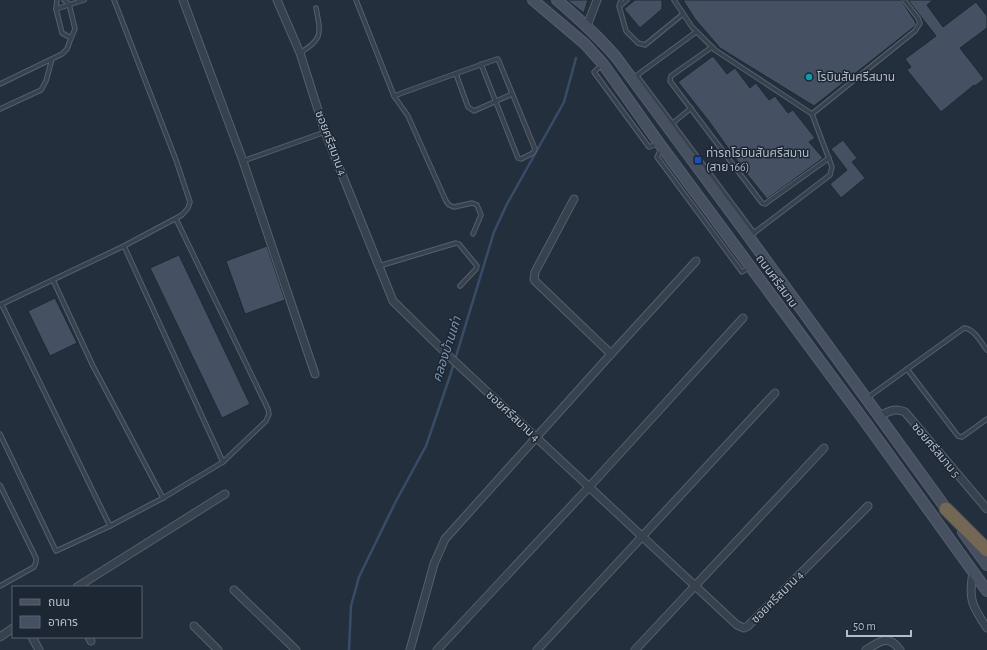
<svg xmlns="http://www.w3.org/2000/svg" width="987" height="650" font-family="'Alegreya Sans','Noto Sans Thai',sans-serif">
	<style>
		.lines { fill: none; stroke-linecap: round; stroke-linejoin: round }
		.stream { stroke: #394c67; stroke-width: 2.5 }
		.building { fill: #455162; stroke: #1f2835 }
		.lane-casing { stroke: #565f6c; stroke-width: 5.5 }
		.street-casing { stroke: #565f6c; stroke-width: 9 }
		.secondary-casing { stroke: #565f6c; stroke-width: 12 }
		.highway-casing { stroke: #434c59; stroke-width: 15 }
		.lane { stroke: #38414e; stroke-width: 3.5 }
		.street { stroke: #38414e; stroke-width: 7 }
		.secondary { stroke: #465061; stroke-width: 10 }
		.highway { stroke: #746855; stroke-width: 13 }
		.culture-dot { fill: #0f9aa8; stroke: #1d2633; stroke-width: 1.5 }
		.transit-dot { fill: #1a4fb4; stroke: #1d2633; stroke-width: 1.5 }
		.labels { text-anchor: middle; stroke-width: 3; stroke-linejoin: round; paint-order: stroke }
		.poi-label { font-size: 12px; fill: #b4bcc9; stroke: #1d2633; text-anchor: start }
		.street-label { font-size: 12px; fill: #b4bcc9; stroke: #1d2633 }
		.water-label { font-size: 13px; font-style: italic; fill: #7c92b1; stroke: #1d2633 }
	</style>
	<rect width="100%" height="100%" fill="#242f3e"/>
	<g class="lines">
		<polyline class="stream" points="349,650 351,606 359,577 395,503 426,446 450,376 494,232 507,204 564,102 576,58"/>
	</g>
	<g class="building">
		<polygon points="567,0 588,0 584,13"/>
		<polygon points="635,0 662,0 662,9 640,28 624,9"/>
		<polygon points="683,0 901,0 916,23 915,26 814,106 720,48 695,19"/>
		<polygon points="908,0 933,0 927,5 943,27 976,2 987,16 987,28 960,48 984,79 975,86 974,85 941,112 907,70 911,67 905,59 936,36"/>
		<polygon points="713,56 727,74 735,68 750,88 756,83 769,100 775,96 788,113 793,110 815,138 809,142 823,158 767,199 746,173 708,120 678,82"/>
		<polygon points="843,140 857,158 852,162 865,178 841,198 830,184 847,170 831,149"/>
		<polygon points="267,246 285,300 245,314 226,261"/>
		<polygon points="179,255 250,404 222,418 150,268"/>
		<polygon points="55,298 77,343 50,356 28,311"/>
	</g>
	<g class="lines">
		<defs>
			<g id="lane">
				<polyline points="57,0 56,9 62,33 71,38 75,29 69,4 64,0"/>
				<polyline points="356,0 394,96 408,116 446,201 449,205 454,207 472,203 477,205 481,215 473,234"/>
				<polyline points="621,0 619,6 626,31 638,43 645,45 683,14"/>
				<polyline points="674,0 692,27 715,50 812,114 832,167 830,175 750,236"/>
				<polyline points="620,6 627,0"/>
				<polyline points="56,9 84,0"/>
				<polyline points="712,47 671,76 670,81 762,203 765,204 769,201 829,158"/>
				<path d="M300 53C323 39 321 34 316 8"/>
				<polyline points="603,64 594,72 649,147 658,144"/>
				<polyline points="456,74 468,107 474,111 512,94"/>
				<polyline points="636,76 696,32"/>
				<polyline points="637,76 754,233"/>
				<polyline points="0,84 62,54 67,49 71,38"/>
				<path d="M394 96C429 83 463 71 497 59H498L535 149 533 153 521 159 518 158 481 64"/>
				<polyline points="0,109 41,90 46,81 52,59"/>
				<polyline points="812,114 915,31 920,23 918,18 904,0"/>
				<polyline points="673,123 691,108"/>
				<polyline points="661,149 657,157 742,272 750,267"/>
				<polyline points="243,161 325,132"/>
				<polyline points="124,246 223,462 266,421 269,414 268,409 176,219"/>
				<polyline points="379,266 456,243 459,244 477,266 476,269 460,286"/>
				<polyline points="53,280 93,366 163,498"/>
				<polyline points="0,305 124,246 182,215 188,208 190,202 176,160 114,0"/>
				<polyline points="2,305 110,526"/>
				<polyline points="907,369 958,436 962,437 987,419"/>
				<path d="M867 398 964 328C975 329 981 343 987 350"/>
				<polyline points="0,434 56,551 110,526 163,498 223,462"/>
				<polyline points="0,485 36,558 36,562 34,567 0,586"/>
			</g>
			<g id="street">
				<polyline points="183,0 243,161 315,374"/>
				<polyline points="277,0 300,53 325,132 393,301 451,358 737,625 744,628 748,626 868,506"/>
				<polyline points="587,26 597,0"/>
				<polyline points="574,199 535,272 534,279 535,281 611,354"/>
				<path d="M879 416C888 412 895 407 905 412L987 509"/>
				<path d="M973 572C968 599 972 606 987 628"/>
				<polyline points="77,587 225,494"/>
				<polyline points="234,590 296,650"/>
				<polyline points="194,626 218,650"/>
				<polyline points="0,637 13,628"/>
				<polyline points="32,637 39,650"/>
				<polyline points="89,637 91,641"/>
				<polyline points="410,650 434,564 445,539 611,354 696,261"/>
				<polyline points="437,650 590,486 743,318"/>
				<polyline points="537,650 775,393"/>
				<polyline points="635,650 824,448"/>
				<path d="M866 650C880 641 889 634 900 650"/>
			</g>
			<g id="secondary">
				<polyline points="533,0 585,44 603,64 659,143 866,423 987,591"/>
				<path d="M557 0C578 18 598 36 616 57L749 237 950 514"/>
				<polyline points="963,532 987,565"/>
			</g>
			<polyline id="highway" points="946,509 987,550"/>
		</defs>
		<use href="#lane" class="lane-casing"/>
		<use href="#street" class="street-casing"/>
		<use href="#secondary" class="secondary-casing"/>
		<use href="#highway" class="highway-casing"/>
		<use href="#lane" class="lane"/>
		<use href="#street" class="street"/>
		<use href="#secondary" class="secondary"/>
		<use href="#highway" class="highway"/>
	</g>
	<circle class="culture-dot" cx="809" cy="77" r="4"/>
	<rect class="transit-dot" x="694" y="156" width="8" height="8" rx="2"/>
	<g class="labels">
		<g class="poi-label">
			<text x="817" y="81">โรบินสันศรีสมาน</text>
			<text x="706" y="157">ท่ารถโรบินสันศรีสมาน<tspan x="706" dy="14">(สาย 166)</tspan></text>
		</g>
		<g class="street-label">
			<text transform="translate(331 143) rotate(69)" y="4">ซอยศรีสมาน 4</text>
			<text transform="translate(777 281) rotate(54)" y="4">ถนนศรีสมาน</text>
			<text transform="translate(513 416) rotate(43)" y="4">ซอยศรีสมาน 4</text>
			<text transform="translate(936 450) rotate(50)" y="4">ซอยศรีสมาน 5</text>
			<text transform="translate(777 597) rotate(-45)" y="4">ซอยศรีสมาน 4</text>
		</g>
		<g class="water-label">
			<text transform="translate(446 349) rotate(-72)" y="5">คลองบ้านเก่า</text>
		</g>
	</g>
	<rect x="12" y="586" width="130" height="52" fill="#1d2633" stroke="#59626f"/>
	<rect x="20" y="599" width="20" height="6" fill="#465061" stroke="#59626f"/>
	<text x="48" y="606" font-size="12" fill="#b4bcc9">ถนน</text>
	<rect x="20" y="616" width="20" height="12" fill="#455162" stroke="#59626f"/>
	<text x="48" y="626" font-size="12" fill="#b4bcc9">อาคาร</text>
	<path d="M847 630v6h64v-6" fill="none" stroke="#b4bcc9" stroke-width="2"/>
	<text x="853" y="630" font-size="12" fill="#b4bcc9" stroke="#1d2633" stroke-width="3" paint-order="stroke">50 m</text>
</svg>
